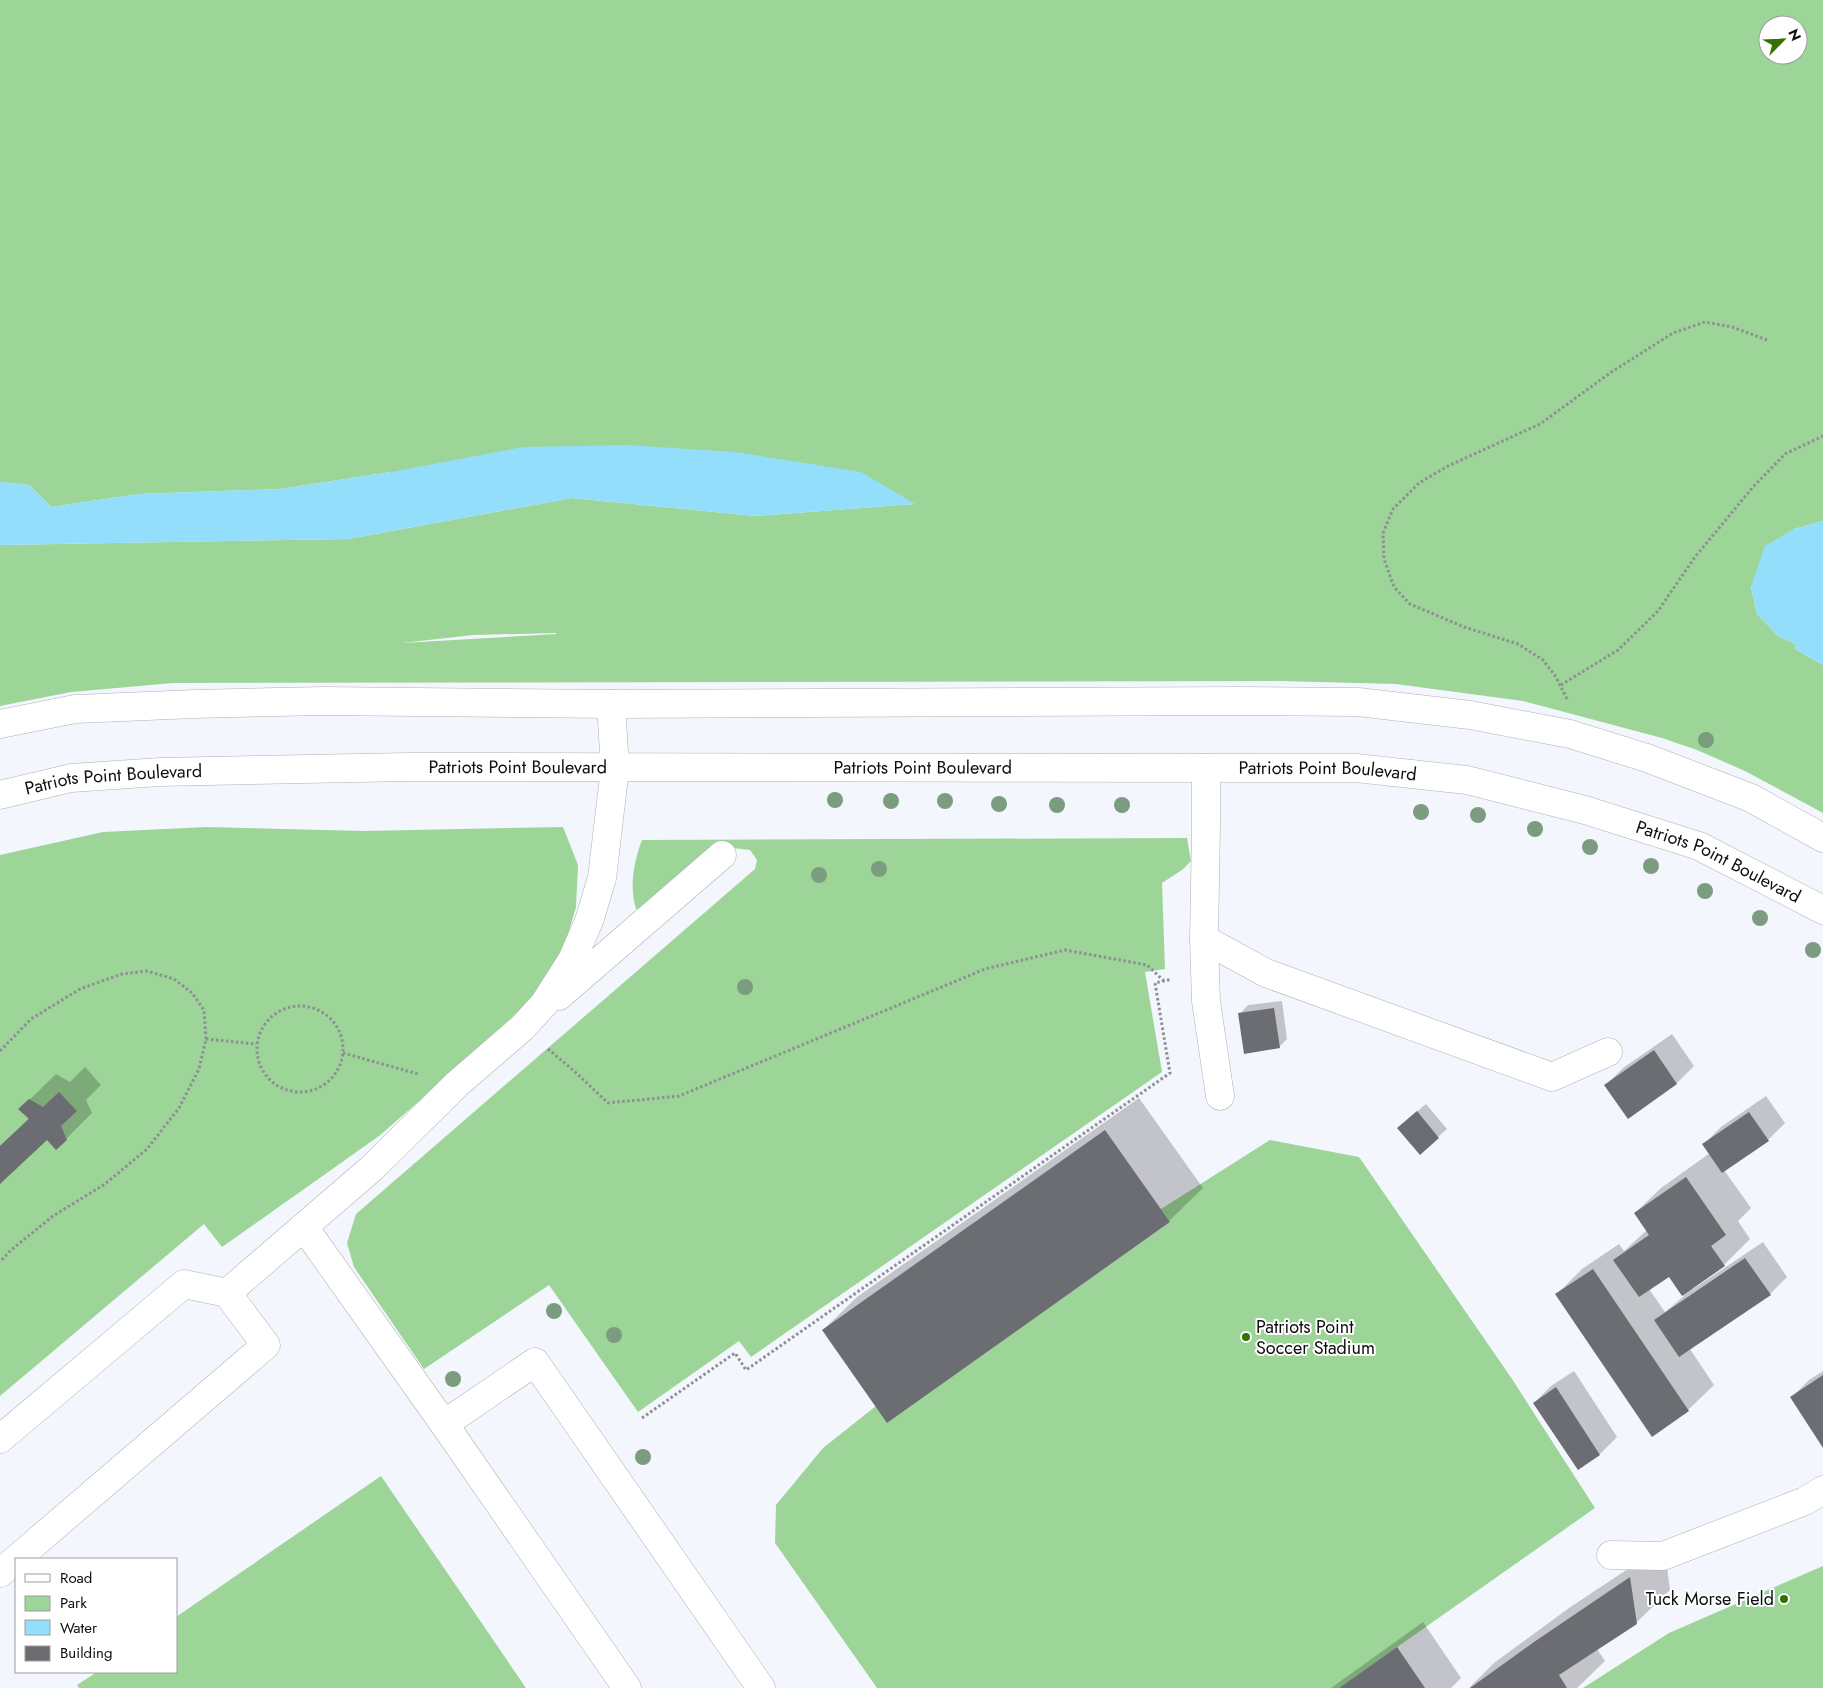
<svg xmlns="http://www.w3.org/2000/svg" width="1823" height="1688" font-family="Jost,sans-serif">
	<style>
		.green { fill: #9dd598; fill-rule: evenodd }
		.water { fill: #93defb }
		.shadow { fill: #0003; fill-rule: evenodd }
		.building { fill: #6c6d72 }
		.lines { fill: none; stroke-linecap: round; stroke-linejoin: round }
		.minor-casing { stroke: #aeb0b6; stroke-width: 29 }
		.path { stroke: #8d8f93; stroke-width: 3; stroke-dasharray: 2.5 2.5; stroke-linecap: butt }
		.minor { stroke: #fff; stroke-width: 28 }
		.tree { fill: #7b9c7e }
		.poi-dot { fill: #347002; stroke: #fff; stroke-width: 2 }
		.labels { text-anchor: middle; stroke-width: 4; stroke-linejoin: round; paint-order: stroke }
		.street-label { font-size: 18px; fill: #0d0d0f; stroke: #fff }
		.poi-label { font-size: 18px; fill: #0d0d0f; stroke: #fff; text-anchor: start }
	</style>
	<rect width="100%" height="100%" fill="#f3f6fc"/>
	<g class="green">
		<path d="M0 0H1823V521L1794 529 1751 587 1757 614 1778 636 1796 644 1795 649 1823 665V813L1745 771 1697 750 1662 738 1523 701 1396 684 1281 681 173 683 71 692 0 706V545L348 539 572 498 755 516 914 504 391 472 280 489 139 494 51 507 29 485 0 482ZM1768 25H1798V55H1768ZM556 633V634L402 643 473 635Z"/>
		<polygon points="206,827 364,831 563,827 578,865 576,907 562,955 547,985 455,1070 379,1136 222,1247 204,1224 0,1396 0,855 103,832"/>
		<path d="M1187 838 1191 861 1182 870 1162 883 1165 969 1145 972 1162 1072 751 1357 739 1341 638 1412 549 1285 424 1369 354 1267 347 1243 356 1214 755 869 757 860 750 850 716 846 644 908 636 909C629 887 634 861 642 840Z"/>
		<polygon points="1270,1140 1359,1157 1512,1379 1595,1508 1339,1688 877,1688 775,1543 776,1505 823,1448 876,1406 888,1422 1170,1222 1161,1209"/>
		<polygon points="381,1476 526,1688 79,1688 77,1685 97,1672 176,1672 176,1617"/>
		<polygon points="1823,1566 1823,1688 1583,1688 1669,1633"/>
	</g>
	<g class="water">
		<polygon points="627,445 735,452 861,472 915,504 755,516 572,498 348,539 0,545 0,482 29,485 51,507 139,494 280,489 391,472 523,447"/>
		<polygon points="1823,521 1823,665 1795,649 1796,644 1778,636 1757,614 1751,587 1765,546 1794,529"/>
	</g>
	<g class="shadow">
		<polygon points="1282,1001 1287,1039 1279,1047 1240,1014 1248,1005"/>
		<polygon points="1672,1034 1694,1066 1677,1083 1628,1117 1606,1085 1623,1068"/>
		<polygon points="85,1067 101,1085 86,1100 92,1113 66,1139 47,1138 0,1182 0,1146 29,1118 20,1109 56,1074 70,1082"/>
		<path d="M1766 1096 1785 1123 1768 1140 1724 1170 1751 1208 1738 1221 1750 1239 1724 1265 1692 1287 1693 1289 1763 1242 1787 1277 1770 1294 1690 1349 1714 1385 1688 1410 1557 1294 1582 1269 1619 1244 1624 1251 1647 1230 1635 1213 1661 1188 1710 1153 1704 1144 1721 1127ZM1669 1275 1684 1296 1665 1312 1649 1289Z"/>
		<polygon points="1139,1098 1203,1188 1169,1221 823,1330 857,1297"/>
		<polygon points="1426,1104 1447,1129 1420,1153 1407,1120"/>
		<polygon points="1574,1371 1617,1437 1600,1454 1578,1469 1534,1403 1551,1386"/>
		<polygon points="1823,1371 1823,1445 1792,1397 1809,1380"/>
		<polygon points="1664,1545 1670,1590 1636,1623 1597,1649 1605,1661 1577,1688 1469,1688 1494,1663 1569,1608"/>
		<polygon points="1423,1622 1461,1678 1451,1688 1331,1688"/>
	</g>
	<g class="building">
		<polygon points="1274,1008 1280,1048 1244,1054 1238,1013"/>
		<polygon points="1654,1050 1677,1084 1628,1119 1604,1085"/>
		<polygon points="59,1092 77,1111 61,1126 67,1140 56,1150 47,1140 0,1184 0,1146 29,1119 18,1109 29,1099 43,1107"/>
		<polygon points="1417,1111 1439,1138 1420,1155 1397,1128"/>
		<polygon points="1749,1112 1769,1141 1722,1173 1702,1144"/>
		<polygon points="1105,1130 1170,1222 887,1423 822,1330"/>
		<polygon points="1686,1177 1726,1235 1711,1246 1725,1266 1682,1296 1669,1277 1639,1297 1613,1260 1649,1235 1634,1213"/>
		<polygon points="1745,1258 1771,1295 1679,1357 1654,1320"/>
		<polygon points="1593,1269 1689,1411 1652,1437 1555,1294"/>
		<polygon points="1823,1375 1823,1448 1790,1397"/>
		<polygon points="1556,1387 1600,1455 1578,1470 1533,1403"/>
		<polygon points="1630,1577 1637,1624 1559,1675 1567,1688 1470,1688 1534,1642"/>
		<polygon points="1397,1647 1425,1688 1339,1688"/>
	</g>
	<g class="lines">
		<defs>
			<g id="minor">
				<polyline points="0,724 75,709 195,704 323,701 611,704 1239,701 1358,702 1470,715 1570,734 1647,758 1751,798 1823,838"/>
				<polyline points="1206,768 1206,828 1204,939 1206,1001 1220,1096"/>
				<path id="s1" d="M0 795 71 778 160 772 408 767 1356 768 1467 780 1585 810 1699 846 1823 910"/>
				<polyline points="1204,939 1266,973 1552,1077 1608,1052"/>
				<polyline points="559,996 722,855"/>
				<polyline points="304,1227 444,1424 627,1688"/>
				<polyline points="444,1424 535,1362 761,1688"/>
				<polyline points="0,1439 184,1284 227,1293 372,1168 457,1084 522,1028 544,1004 572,960 589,921 602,878 615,768 611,704"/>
				<polyline points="1611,1555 1663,1556 1805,1501 1823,1490"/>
				<polyline points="0,1573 266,1345 227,1293"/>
			</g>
		</defs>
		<use href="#minor" class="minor-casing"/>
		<g class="path">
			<polyline points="1561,685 1618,650 1658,611 1695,557 1753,487 1785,454 1823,436"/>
			<polyline points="1567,699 1556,677 1543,660 1518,644 1464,627 1410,604 1394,587 1384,559 1383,533 1393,509 1419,483 1448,466 1540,424 1610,373 1673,333 1705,322 1732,327 1767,340"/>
			<circle cx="300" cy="1049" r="43"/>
			<polyline points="206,1039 256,1044"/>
			<polyline points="548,1049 573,1070 608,1103 679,1096 985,969 1065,950 1147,965 1164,981"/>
			<polyline points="0,1051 31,1019 80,989 122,974 147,971 174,979 192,993 204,1010 206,1039 199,1069 179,1108 147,1149 105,1184 53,1216 11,1250 0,1262"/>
			<polyline points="343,1053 418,1074"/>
			<polyline points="642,1418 735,1353 746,1370 1170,1073 1155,983 1172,979"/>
		</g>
		<use href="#minor" class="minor"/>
	</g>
	<g class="tree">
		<circle cx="1706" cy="740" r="8"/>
		<circle cx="835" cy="800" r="8"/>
		<circle cx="891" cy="801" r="8"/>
		<circle cx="945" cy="801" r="8"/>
		<circle cx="999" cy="804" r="8"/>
		<circle cx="1057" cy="805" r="8"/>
		<circle cx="1122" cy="805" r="8"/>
		<circle cx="1421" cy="812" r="8"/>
		<circle cx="1478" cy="815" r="8"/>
		<circle cx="1535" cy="829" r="8"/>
		<circle cx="1590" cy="847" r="8"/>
		<circle cx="1651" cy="866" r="8"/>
		<circle cx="879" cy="869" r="8"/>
		<circle cx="819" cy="875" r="8"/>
		<circle cx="1705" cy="891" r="8"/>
		<circle cx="1760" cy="918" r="8"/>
		<circle cx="1813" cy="950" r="8"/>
		<circle cx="745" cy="987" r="8"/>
		<circle cx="554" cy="1311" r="8"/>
		<circle cx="614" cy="1335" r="8"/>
		<circle cx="453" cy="1379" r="8"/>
		<circle cx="643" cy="1457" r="8"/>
	</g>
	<g class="poi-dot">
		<circle cx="1246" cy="1337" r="5"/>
		<circle cx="1784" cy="1599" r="5"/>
	</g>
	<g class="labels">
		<g class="street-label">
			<text dy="6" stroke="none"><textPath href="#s1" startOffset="520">Patriots Point Boulevard</textPath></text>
			<text dy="6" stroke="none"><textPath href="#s1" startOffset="925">Patriots Point Boulevard</textPath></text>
			<text dy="6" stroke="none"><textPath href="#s1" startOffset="1330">Patriots Point Boulevard</textPath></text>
			<text dy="6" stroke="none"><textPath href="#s1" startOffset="115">Patriots Point Boulevard</textPath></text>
			<text dy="6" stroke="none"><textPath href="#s1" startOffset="1735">Patriots Point Boulevard</textPath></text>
		</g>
		<g class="poi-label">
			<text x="1256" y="1333">Patriots Point<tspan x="1256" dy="21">Soccer Stadium</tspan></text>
			<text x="1774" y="1605" text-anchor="end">Tuck Morse Field</text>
		</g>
	</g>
	<rect x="15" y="1558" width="162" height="115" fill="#ffffff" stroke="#9e9e9f"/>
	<rect x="25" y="1574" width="25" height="8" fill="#ffffff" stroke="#9e9e9f"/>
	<text x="60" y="1583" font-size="15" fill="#0d0d0f">Road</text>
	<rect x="25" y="1596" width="25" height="15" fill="#9dd598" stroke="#9e9e9f"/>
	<text x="60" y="1608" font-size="15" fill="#0d0d0f">Park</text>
	<rect x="25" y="1620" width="25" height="15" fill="#93defb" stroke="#9e9e9f"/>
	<text x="60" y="1633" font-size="15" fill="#0d0d0f">Water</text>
	<rect x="25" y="1646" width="25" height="15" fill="#6c6d72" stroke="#9e9e9f"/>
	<text x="60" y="1658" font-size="15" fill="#0d0d0f">Building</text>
	<g transform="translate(1783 40) rotate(66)"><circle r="24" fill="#ffffff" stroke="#9e9e9f"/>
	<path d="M0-4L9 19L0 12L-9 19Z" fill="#347002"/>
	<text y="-8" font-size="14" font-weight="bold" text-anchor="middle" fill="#0d0d0f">N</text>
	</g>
</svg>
